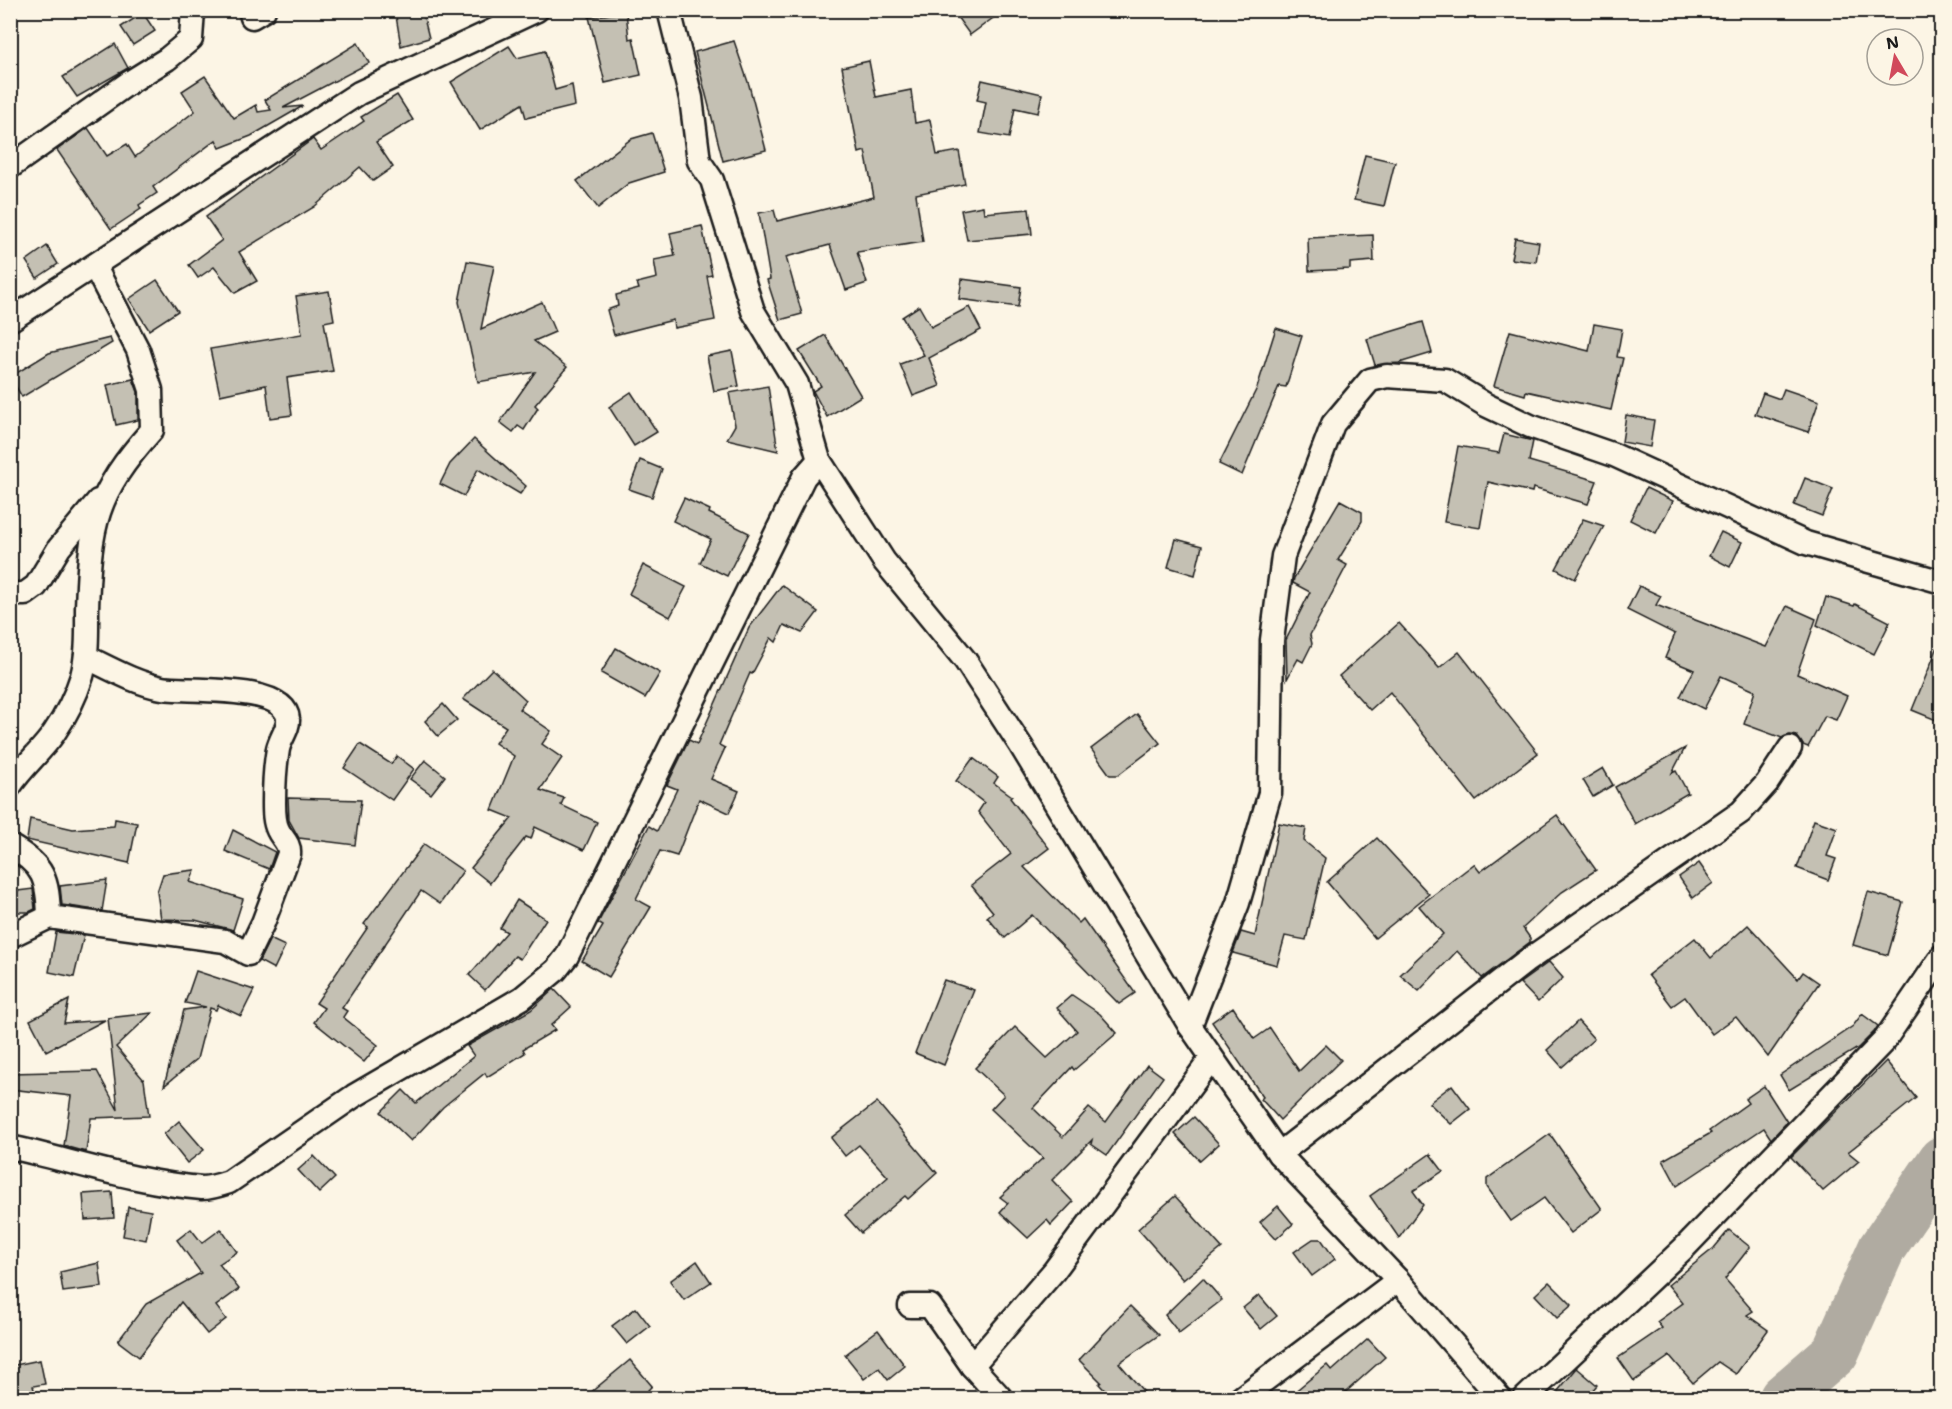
<svg xmlns="http://www.w3.org/2000/svg" width="1952" height="1409" font-family="'Shantell Sans',sans-serif">
	<style>
		.lines { fill: none; stroke-linecap: round; stroke-linejoin: round }
		.river { stroke: #b0aba1; stroke-width: 48 }
		.building { fill: #c4c0b3; stroke: #1c1c1c; stroke-width: 1.5 }
		.street-casing { stroke: #1c1c1c; stroke-width: 27 }
		.street { stroke: #fcf5e5; stroke-width: 22 }
	</style>
	<rect width="100%" height="100%" fill="#fcf5e5"/>
	<filter id="ink" filterUnits="userSpaceOnUse"><feTurbulence type="fractalNoise" baseFrequency=".0167" numOctaves="2"/><feDisplacementMap in="SourceGraphic" scale="12" xChannelSelector="R" yChannelSelector="G"/><feConvolveMatrix kernelMatrix="1 2 1 2 8 2 1 2 1" color-interpolation-filters="sRGB"/></filter>
	<g filter="url(#ink)">
		<g class="lines">
			<polyline class="river" points="1783,1398 1835,1353 1882,1248 1942,1160"/>
		</g>
		<g class="building">
			<polygon points="395,10 422,10 429,38 401,46"/>
			<polygon points="952,10 1004,10 970,35"/>
			<polygon points="626,12 629,39 633,38 641,75 605,83 589,17"/>
			<polygon points="143,13 155,31 133,45 121,27"/>
			<polygon points="734,41 749,85 766,150 723,161 695,52"/>
			<polygon points="358,43 369,63 283,108 303,106 251,136 220,148 216,140 153,187 157,193 139,205 141,209 111,229 57,150 88,128 107,156 127,144 135,157 195,111 182,91 205,76 234,118 256,105 258,112 271,110 265,100"/>
			<polygon points="115,44 128,68 77,97 63,77"/>
			<polygon points="509,46 517,58 545,51 555,90 572,85 575,106 526,118 522,104 480,130 451,82"/>
			<polygon points="869,61 876,97 911,90 915,123 930,120 937,155 959,151 965,184 916,194 923,242 857,252 867,283 846,290 830,245 786,257 802,314 780,320 767,280 770,279 759,213 774,210 777,221 874,197 865,151 859,153 842,67"/>
			<polygon points="982,80 1042,94 1038,113 1015,108 1009,138 980,133 986,102 977,100"/>
			<polygon points="397,95 413,120 376,142 393,167 373,181 360,167 314,207 239,252 257,281 235,293 214,267 198,278 189,265 222,240 206,217 313,139 321,150 364,121 361,117"/>
			<polygon points="652,133 664,172 629,183 598,208 577,181 631,139"/>
			<polygon points="1365,155 1395,162 1384,206 1354,200"/>
			<polygon points="983,206 984,213 1029,209 1032,234 967,240 961,210"/>
			<polygon points="702,226 712,275 707,276 715,320 674,328 673,320 614,335 607,310 618,306 616,295 639,289 637,283 657,278 654,260 675,256 670,233"/>
			<polygon points="1373,235 1374,261 1350,263 1350,269 1309,271 1308,238"/>
			<polygon points="1515,238 1539,242 1536,262 1511,259"/>
			<polygon points="47,246 58,264 37,278 26,261"/>
			<polygon points="467,261 494,266 481,329 542,302 555,332 534,341 567,367 535,405 538,408 524,430 518,426 513,432 500,422 535,372 478,382 459,302"/>
			<polygon points="962,279 1021,287 1018,307 959,299"/>
			<polygon points="157,280 178,311 149,330 129,299"/>
			<polygon points="329,291 334,320 324,322 333,371 287,378 292,415 270,418 266,385 220,395 210,349 302,334 296,296"/>
			<polygon points="919,306 931,327 969,307 981,330 929,358 940,386 913,396 900,364 924,355 902,317"/>
			<polygon points="1423,322 1432,353 1399,363 1375,365 1367,339"/>
			<polygon points="1594,324 1622,329 1617,357 1623,358 1611,410 1526,391 1525,395 1494,386 1510,331 1589,351"/>
			<polygon points="1276,328 1302,336 1286,387 1279,386 1242,475 1219,464 1257,388"/>
			<polygon points="825,335 861,396 827,417 813,391 821,386 799,351"/>
			<polygon points="110,338 112,343 22,397 10,377 49,353"/>
			<polygon points="732,351 739,386 714,391 707,356"/>
			<polygon points="133,379 138,392 138,420 116,425 107,385"/>
			<polygon points="768,386 778,451 727,439 735,425 729,393"/>
			<polygon points="1784,389 1819,401 1808,432 1755,414 1763,393 1780,399"/>
			<polygon points="631,392 657,432 634,446 609,407"/>
			<polygon points="1626,415 1654,420 1650,447 1622,442"/>
			<polygon points="1504,434 1533,441 1529,461 1597,481 1588,504 1533,488 1532,492 1488,482 1480,528 1444,522 1458,446 1499,453"/>
			<polygon points="474,439 526,486 520,494 478,469 464,496 440,484 450,464"/>
			<polygon points="640,460 662,469 652,497 629,489"/>
			<polygon points="1805,478 1833,489 1822,516 1794,505"/>
			<polygon points="1646,488 1673,501 1656,533 1630,520"/>
			<polygon points="684,498 710,510 709,513 749,533 727,576 700,563 711,539 673,521"/>
			<polygon points="1340,500 1362,512 1362,521 1338,560 1347,565 1310,635 1312,644 1303,662 1298,659 1287,679 1286,640 1310,592 1293,583 1294,578"/>
			<polygon points="1583,519 1604,526 1575,579 1556,569"/>
			<polygon points="1721,532 1742,542 1730,567 1709,556"/>
			<polygon points="1176,539 1202,546 1195,575 1168,567"/>
			<polygon points="643,565 686,587 670,617 629,594"/>
			<polygon points="782,585 818,612 802,633 784,625 776,642 771,638 752,674 750,673 719,745 725,748 711,779 739,791 729,813 699,799 677,856 660,851 636,899 651,907 609,977 582,961 603,926 598,923 649,826 657,831 677,789 667,785 689,740 697,744 749,628"/>
			<polygon points="1639,586 1661,596 1656,605 1766,647 1787,606 1816,619 1797,674 1847,696 1836,720 1825,716 1808,747 1803,745 1797,736 1790,735 1782,738 1744,724 1755,691 1721,676 1704,709 1680,697 1694,670 1665,658 1675,634 1627,610"/>
			<polygon points="1826,597 1854,606 1855,604 1890,622 1874,654 1817,625"/>
			<polygon points="1399,623 1439,668 1459,652 1538,753 1476,801 1390,692 1370,710 1339,676"/>
			<polygon points="1941,639 1941,722 1912,710"/>
			<polygon points="616,648 660,673 645,698 601,673"/>
			<polygon points="492,669 526,700 519,709 551,731 542,744 562,758 540,790 564,798 561,805 597,822 584,850 535,827 531,839 526,837 490,883 471,868 512,818 492,810 514,756 495,743 506,727 463,699"/>
			<polygon points="443,704 457,720 438,736 425,721"/>
			<polygon points="1137,714 1160,743 1118,775 1110,775 1091,749"/>
			<polygon points="360,744 391,764 397,756 414,769 392,800 344,768"/>
			<polygon points="1685,748 1672,773 1676,771 1688,793 1635,824 1615,787"/>
			<polygon points="973,758 998,777 994,783 1012,796 1010,798 1049,848 1024,867 1079,923 1083,919 1135,993 1119,1004 1032,915 1005,938 987,917 993,912 971,885 1011,854 978,812 984,803 956,781"/>
			<polygon points="425,760 445,776 431,794 410,779"/>
			<polygon points="1603,768 1613,785 1593,797 1583,780"/>
			<polygon points="288,798 361,800 355,845 299,838 289,820"/>
			<polygon points="1557,815 1596,870 1562,892 1523,928 1530,938 1530,942 1482,978 1457,951 1419,991 1400,975 1443,934 1419,906 1474,864 1480,872"/>
			<polygon points="30,819 73,829 114,826 115,819 137,823 129,863 27,840"/>
			<polygon points="1814,820 1837,828 1827,856 1836,859 1828,880 1797,868"/>
			<polygon points="1279,823 1306,828 1304,841 1325,858 1306,940 1285,936 1277,965 1233,953 1241,932 1255,936"/>
			<polygon points="233,830 275,852 269,869 225,851"/>
			<polygon points="1377,838 1429,894 1375,938 1327,882"/>
			<polygon points="424,844 463,871 440,904 421,891 342,1008 347,1011 343,1017 378,1045 364,1062 314,1022 324,1008 316,1003 368,927 364,924"/>
			<polygon points="1699,863 1713,883 1693,898 1679,877"/>
			<polygon points="195,870 190,882 243,899 233,930 195,920 161,919 157,892 163,874"/>
			<polygon points="107,880 102,911 62,905 60,886"/>
			<polygon points="33,889 35,909 29,912 10,912 10,892"/>
			<polygon points="1868,892 1903,902 1888,955 1853,945"/>
			<polygon points="517,900 546,919 520,959 515,956 485,990 469,975 507,932 500,928"/>
			<polygon points="1748,925 1798,979 1803,972 1819,983 1768,1057 1736,1017 1712,1034 1685,997 1672,1006 1648,975 1695,938 1711,958"/>
			<polygon points="56,932 84,935 74,977 49,972"/>
			<polygon points="270,939 285,946 274,969 259,961"/>
			<polygon points="1549,962 1563,978 1538,1002 1520,983"/>
			<polygon points="196,971 254,990 241,1016 218,1005 216,1010 210,1008 197,1059 164,1086 184,1010 206,1007 185,1003"/>
			<polygon points="944,980 974,990 944,1065 915,1053"/>
			<polygon points="554,989 571,1007 551,1025 555,1030 523,1049 525,1053 487,1077 485,1073 443,1107 411,1141 381,1112 403,1090 416,1103 474,1056 467,1046 531,1010"/>
			<polygon points="1072,995 1100,1014 1117,1033 1074,1070 1072,1067 1033,1108 1063,1137 1089,1108 1106,1122 1147,1065 1163,1077 1107,1155 1091,1144 1092,1140 1052,1180 1073,1202 1051,1225 1047,1220 1028,1238 1000,1212 1008,1203 1000,1197 1043,1158 991,1109 1004,1095 975,1068 1015,1027 1047,1058 1077,1031 1057,1008"/>
			<polygon points="69,1000 64,1023 105,1020 46,1051 30,1020"/>
			<polygon points="1233,1007 1254,1039 1270,1028 1299,1071 1326,1045 1341,1060 1280,1120 1261,1099 1263,1097 1212,1022"/>
			<polygon points="152,1013 116,1047 144,1080 149,1116 91,1118 86,1152 64,1146 71,1096 10,1089 10,1073 97,1071 118,1110 108,1018"/>
			<polygon points="1862,1014 1878,1026 1874,1032 1858,1048 1789,1090 1780,1075 1853,1026"/>
			<polygon points="1578,1021 1594,1039 1562,1067 1547,1050"/>
			<polygon points="1886,1061 1916,1098 1848,1152 1859,1161 1823,1191 1791,1157"/>
			<polygon points="1452,1085 1470,1109 1451,1124 1429,1103"/>
			<polygon points="1764,1086 1787,1122 1771,1139 1764,1128 1677,1186 1663,1160 1711,1133 1709,1131 1748,1103 1745,1099"/>
			<polygon points="877,1102 937,1173 908,1199 905,1196 861,1233 845,1215 888,1177 859,1145 845,1156 831,1138"/>
			<polygon points="1194,1117 1219,1144 1200,1161 1175,1134"/>
			<polygon points="179,1121 204,1150 187,1163 164,1134"/>
			<polygon points="1550,1134 1602,1209 1571,1233 1544,1198 1511,1221 1487,1187 1487,1179"/>
			<polygon points="1430,1154 1443,1171 1413,1191 1423,1205 1399,1238 1370,1196"/>
			<polygon points="314,1156 335,1178 319,1193 298,1170"/>
			<polygon points="112,1192 114,1218 85,1220 83,1194"/>
			<polygon points="1175,1196 1222,1248 1183,1280 1138,1229"/>
			<polygon points="1278,1206 1293,1224 1276,1239 1260,1222"/>
			<polygon points="128,1207 151,1211 146,1240 123,1236"/>
			<polygon points="191,1229 202,1243 221,1229 237,1252 219,1264 239,1289 216,1306 226,1319 207,1334 181,1302 139,1357 118,1341 146,1304 201,1273 177,1240"/>
			<polygon points="1729,1230 1750,1247 1725,1279 1753,1311 1747,1315 1768,1330 1736,1374 1718,1362 1693,1383 1670,1356 1634,1381 1618,1358 1662,1328 1657,1322 1683,1303 1668,1285 1714,1248"/>
			<polygon points="1313,1239 1321,1239 1335,1259 1312,1276 1294,1252"/>
			<polygon points="697,1261 711,1282 684,1300 670,1281"/>
			<polygon points="99,1263 102,1287 63,1292 60,1272"/>
			<polygon points="1203,1278 1222,1300 1179,1333 1165,1315"/>
			<polygon points="1549,1282 1572,1305 1557,1318 1535,1295"/>
			<polygon points="1259,1295 1277,1316 1261,1329 1243,1308"/>
			<polygon points="1130,1306 1159,1335 1119,1363 1149,1398 1112,1398 1099,1384 1101,1382 1079,1360"/>
			<polygon points="636,1308 650,1326 627,1344 612,1326"/>
			<polygon points="878,1330 905,1366 888,1380 879,1368 864,1379 845,1355"/>
			<polygon points="1368,1339 1385,1357 1339,1398 1287,1398 1327,1365 1332,1371"/>
			<polygon points="40,1360 45,1384 33,1386 35,1393 10,1397 10,1366"/>
			<polygon points="630,1360 652,1386 648,1390 655,1398 584,1398"/>
			<polygon points="1577,1368 1597,1385 1586,1398 1552,1398"/>
		</g>
		<g class="lines">
			<defs>
				<g id="street">
					<polyline points="250,10 252,17 264,10"/>
					<polyline points="669,10 691,98 699,161 712,180 753,311 797,384 819,460 884,561 965,660 1021,746 1190,1026 1279,1154 1398,1280 1500,1398"/>
					<polyline points="10,167 130,82 167,59 191,39 193,10"/>
					<polyline points="10,320 359,93 537,10"/>
					<polyline points="10,594 25,594 36,586 59,548 98,501"/>
					<path d="M10 786C23 766 41 752 54 733 65 717 76 695 82 676 88 654 87 630 87 608 90 524 95 494 152 430L151 390 138 350 95 267"/>
					<path d="M10 846C44 865 48 879 49 917"/>
					<path d="M10 936 49 917 225 941 248 954 263 923 289 854C290 843 282 839 278 830 274 822 274 812 274 803 274 785 275 766 278 749 280 739 289 728 288 719 285 683 185 692 162 688 135 683 109 668 86 657"/>
					<polyline points="1190,1026 1238,903 1270,793 1272,640 1283,556 1333,424 1370,380 1387,376 1445,380 1486,405 1530,426 1614,455 1806,543 1942,582"/>
					<path d="M10 1147C73 1161 138 1183 202 1188 211 1188 220 1185 229 1182L354 1096 522 998 556 970 567 956 804 477 819 460"/>
					<polyline points="1279,1154 1525,962 1741,812 1767,783 1790,748"/>
					<polyline points="910,1306 930,1306 972,1366 1001,1398"/>
					<polyline points="972,1366 1054,1271 1211,1059"/>
					<polyline points="1241,1398 1398,1280"/>
					<polyline points="1525,1398 1684,1248 1884,1041 1942,956"/>
				</g>
			</defs>
			<use href="#street" class="street-casing"/>
			<use href="#street" class="street"/>
		</g>
	</g>
	<rect width="1952" height="1409" fill="none" stroke="#fcf5e5" stroke-width="36"/>
	<rect x="18" y="18" width="1916" height="1373" fill="none" stroke="#1c1c1c" stroke-width="2" filter="url(#ink)"/>
	<g transform="translate(1895 57) rotate(350)"><circle r="28" fill="#fcf5e5" stroke="#a29e95" stroke-width="1.5"/>
	<path d="M0-4.5L10 22L0 15L-10 22Z" fill="#d1495b"/>
	<text y="-9" font-size="16" font-weight="bold" text-anchor="middle" fill="#1c1c1c">N</text>
	</g>
</svg>
